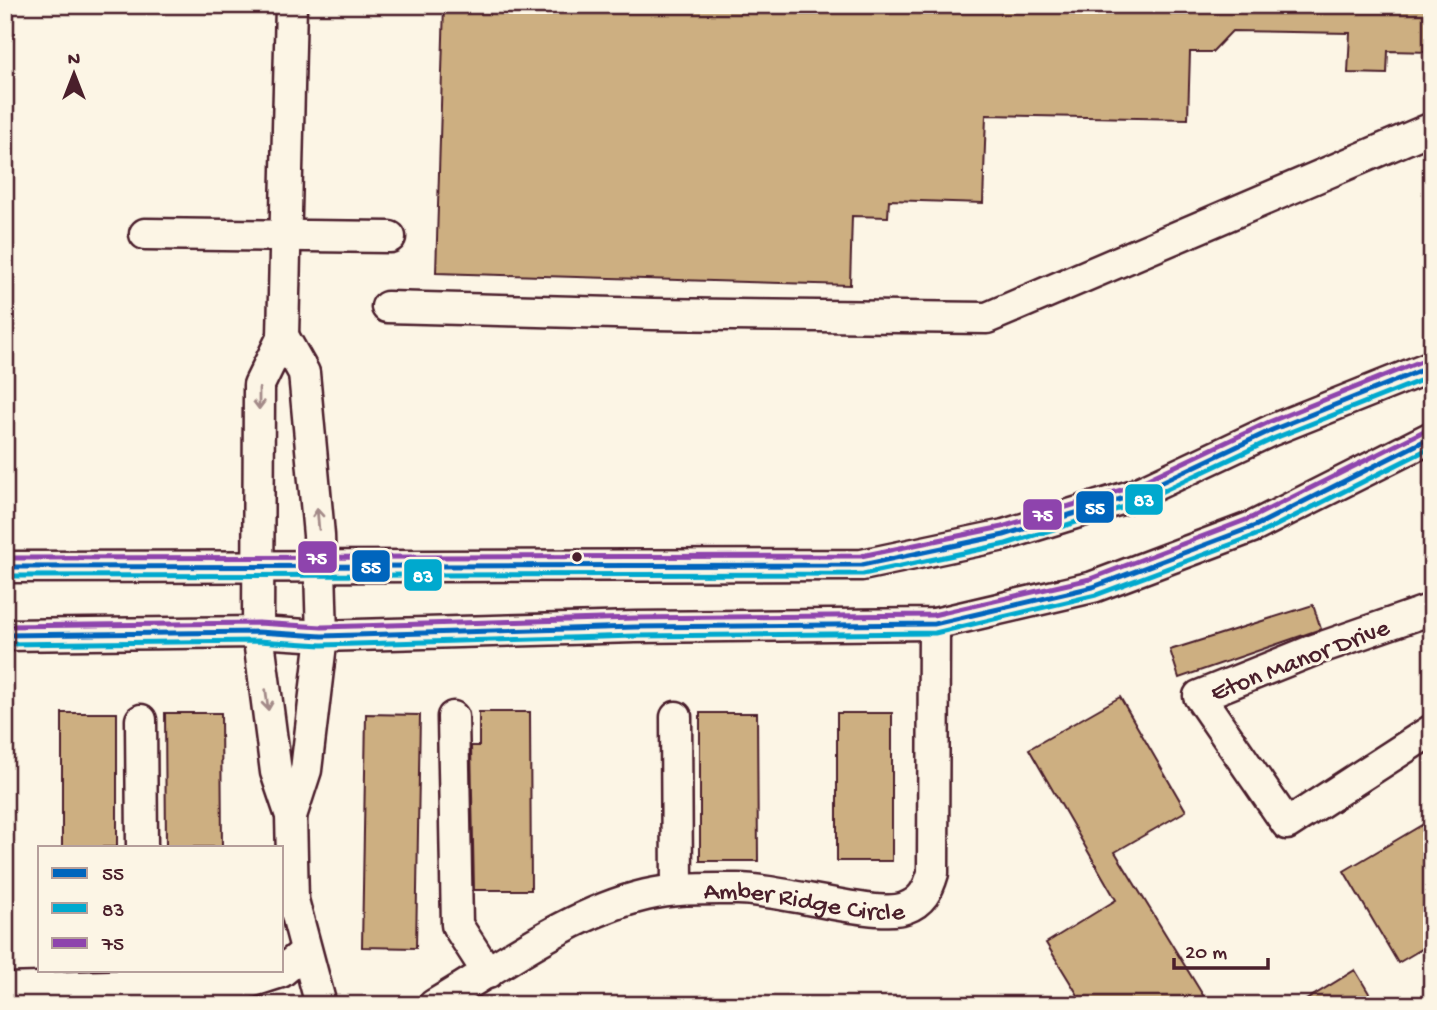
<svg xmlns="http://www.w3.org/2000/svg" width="1437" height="1010" font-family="'Gochi Hand',sans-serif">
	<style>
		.building { fill: #cdaf81; stroke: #4a1f2b; stroke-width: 2 }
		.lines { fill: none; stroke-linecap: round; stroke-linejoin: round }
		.minor-casing { stroke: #4a1f2b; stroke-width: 35 }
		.minor { stroke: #fcf5e5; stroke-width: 30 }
		.bus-1-casing { stroke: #fcf5e5; stroke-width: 10 }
		.bus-2-casing { stroke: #fcf5e5; stroke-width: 10 }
		.bus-3-casing { stroke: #fcf5e5; stroke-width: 10 }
		.bus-1 { stroke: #0065bd; stroke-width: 5 }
		.bus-2 { stroke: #00a9ce; stroke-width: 5 }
		.bus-3 { stroke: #8e44ad; stroke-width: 5 }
		.oneway { stroke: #a38a88 }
		.bus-dot { fill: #4a1f2b; stroke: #fcf5e5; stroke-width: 2.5 }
		.labels { text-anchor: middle; stroke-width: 6; stroke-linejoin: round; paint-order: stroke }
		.street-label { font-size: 26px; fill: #4a1f2b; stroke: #fcf5e5 }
		.line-badge { stroke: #fcf5e5; stroke-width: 2.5 }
		.badge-label { font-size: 19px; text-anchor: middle; font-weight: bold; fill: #fff }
	</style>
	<rect width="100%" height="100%" fill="#fcf5e5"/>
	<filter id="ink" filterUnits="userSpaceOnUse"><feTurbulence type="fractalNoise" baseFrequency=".0143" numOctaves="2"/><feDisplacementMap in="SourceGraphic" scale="14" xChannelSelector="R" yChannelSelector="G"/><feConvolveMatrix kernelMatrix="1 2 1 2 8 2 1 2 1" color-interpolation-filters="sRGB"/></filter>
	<g filter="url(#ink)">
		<g class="building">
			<polygon points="444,5 1432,5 1432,52 1388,51 1387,74 1348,73 1350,33 1232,31 1212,52 1190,52 1188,119 986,115 983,203 889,200 888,217 852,216 850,285 436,273"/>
			<polygon points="1313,605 1321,629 1179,678 1170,650"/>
			<polygon points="1120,697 1186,811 1115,852 1209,1005 1084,1005 1046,943 1116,900 1029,749"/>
			<polygon points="479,712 530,712 531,890 474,890 471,746 479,746"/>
			<rect x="62" y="713" width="55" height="134"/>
			<polygon points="165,713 221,713 222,847 166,847"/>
			<polygon points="700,713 757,713 758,861 700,861"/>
			<rect x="837" y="713" width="55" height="148"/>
			<polygon points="366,714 420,715 416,948 362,947"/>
			<polygon points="1432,819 1432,943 1398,963 1344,871"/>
			<polygon points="1355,970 1376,1005 1298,1005"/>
		</g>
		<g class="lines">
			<defs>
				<g id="minor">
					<polyline points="291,5 283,336 259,385 258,632 276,772 291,816 293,900 321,1005"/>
					<polyline points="145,234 390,237"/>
					<polyline points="387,307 653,314 987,318 1432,128"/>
					<polyline points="283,336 304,373 319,535 322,636 306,770 291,816"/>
					<polyline points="5,567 862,565 1004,535 1134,495 1272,430 1432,366"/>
					<polyline points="1432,609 1314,650 1199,696 1287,824 1432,730"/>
					<polyline points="5,635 258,632 322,636 635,627 934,624 1093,587 1255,526 1432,437"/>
					<polyline points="453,717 457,925 488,973"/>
					<polyline points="676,717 677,889"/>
					<polyline points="141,720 142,847"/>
					<polyline points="5,989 250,982 281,972 305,952"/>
					<path id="s1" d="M434 1005C500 966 570 913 646 895 676 888 706 889 736 889 776 888 877 919 905 908 922 902 928 890 933 873L934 624"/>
				</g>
			</defs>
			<use href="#minor" class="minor-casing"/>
			<use href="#minor" class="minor"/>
			<defs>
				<g id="bus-1">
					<polyline points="5,567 862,565 1004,535 1134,495 1272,430 1432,366"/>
					<polyline points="5,635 258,632 322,636 635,627 934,624 1093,587 1255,526 1432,437"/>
				</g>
				<g id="bus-2">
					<polyline points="5,576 863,574 1006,544 1137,503 1275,438 1432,376"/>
					<polyline points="5,644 258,641 322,645 635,636 935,633 1096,595 1259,534 1432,447"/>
				</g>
				<g id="bus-3">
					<polyline points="5,558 861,556 1002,527 1131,487 1269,422 1429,358"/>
					<polyline points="5,626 258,623 322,627 635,618 933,615 1090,579 1251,518 1428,429"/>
				</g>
			</defs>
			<use href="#bus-1" class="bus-1-casing"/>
			<use href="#bus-2" class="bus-2-casing"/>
			<use href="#bus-3" class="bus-3-casing"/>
			<use href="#bus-1" class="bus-1"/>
			<use href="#bus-2" class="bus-2"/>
			<use href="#bus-3" class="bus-3"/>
		</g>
		<defs><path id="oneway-shaft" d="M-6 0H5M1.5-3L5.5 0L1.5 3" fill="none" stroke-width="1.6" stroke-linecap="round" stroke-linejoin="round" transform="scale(1.75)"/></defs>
		<g class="oneway">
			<use href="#oneway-shaft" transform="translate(259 399) rotate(90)"/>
			<use href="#oneway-shaft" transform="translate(318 519) rotate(-95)"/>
			<use href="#oneway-shaft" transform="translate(267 700) rotate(83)"/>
		</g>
	</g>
	<circle class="bus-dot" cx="577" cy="557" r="6"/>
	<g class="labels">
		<g class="street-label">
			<text transform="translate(1299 658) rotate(-21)" y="9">Eton Manor Drive</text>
			<text dy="9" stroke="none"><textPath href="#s1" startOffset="399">Amber Ridge Circle</textPath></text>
		</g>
	</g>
	<g class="line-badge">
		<rect x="1124" y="483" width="40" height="33" rx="7" fill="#00a9ce"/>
		<rect x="1075" y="490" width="40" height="34" rx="7" fill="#0065bd"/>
		<rect x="1022" y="498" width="41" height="33" rx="7" fill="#8e44ad"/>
		<rect x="297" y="540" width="41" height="34" rx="7" fill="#8e44ad"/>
		<rect x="351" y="549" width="40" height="34" rx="7" fill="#0065bd"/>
		<rect x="403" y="558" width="40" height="34" rx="7" fill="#00a9ce"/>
	</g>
	<g class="badge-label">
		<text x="1144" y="506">83</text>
		<text x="1095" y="514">55</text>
		<text x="1043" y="521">75</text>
		<text x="317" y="564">75</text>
		<text x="371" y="573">55</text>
		<text x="423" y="582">83</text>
	</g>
	<rect width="1437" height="1010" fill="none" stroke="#fcf5e5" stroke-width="28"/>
	<rect x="14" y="14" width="1409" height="982" fill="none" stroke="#4a1f2b" stroke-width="2.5" filter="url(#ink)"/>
	<rect x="38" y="846" width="245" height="126" fill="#fcf5e5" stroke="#b59f9b" stroke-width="2"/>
	<rect x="52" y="868" width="35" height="10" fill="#0065bd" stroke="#b59f9b" stroke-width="2"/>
	<text x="102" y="880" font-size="21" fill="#4a1f2b">55</text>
	<rect x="52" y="903" width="35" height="10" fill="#00a9ce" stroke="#b59f9b" stroke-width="2"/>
	<text x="102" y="916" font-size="21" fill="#4a1f2b">83</text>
	<rect x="52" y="938" width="35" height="10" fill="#8e44ad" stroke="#b59f9b" stroke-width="2"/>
	<text x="102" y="950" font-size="21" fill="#4a1f2b">75</text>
	<g transform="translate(74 74)" stroke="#fcf5e5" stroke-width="5" paint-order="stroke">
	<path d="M0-5L12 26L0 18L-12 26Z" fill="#4a1f2b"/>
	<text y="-10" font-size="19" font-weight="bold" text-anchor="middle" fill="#4a1f2b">N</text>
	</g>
	<path d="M1174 958v10h94v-10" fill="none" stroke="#4a1f2b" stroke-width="3.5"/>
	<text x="1185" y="958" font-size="21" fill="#4a1f2b" stroke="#fcf5e5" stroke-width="5" paint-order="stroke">20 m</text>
</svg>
